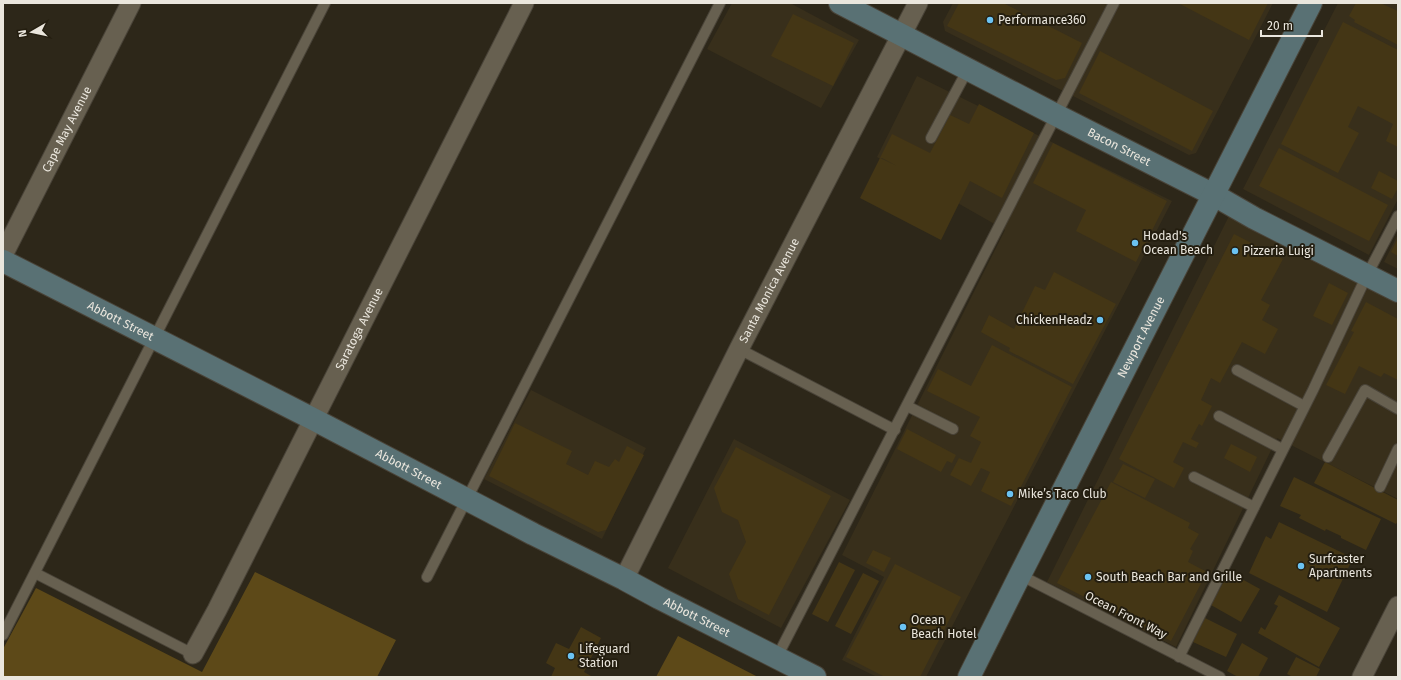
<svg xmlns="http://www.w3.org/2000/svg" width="1401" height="680" font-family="'Fira Sans',sans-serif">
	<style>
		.built { fill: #382f1b }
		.green { fill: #5d4918 }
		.building { fill: #443615 }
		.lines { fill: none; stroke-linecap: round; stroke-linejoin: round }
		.lane-casing { stroke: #494338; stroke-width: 12 }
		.street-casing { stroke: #494338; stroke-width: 21 }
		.secondary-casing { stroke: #494338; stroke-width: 24 }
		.lane { stroke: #676050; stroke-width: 10 }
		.street { stroke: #676050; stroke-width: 19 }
		.secondary { stroke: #597174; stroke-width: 22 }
		.poi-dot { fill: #6bc3f2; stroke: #241e10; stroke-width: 1.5 }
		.labels { text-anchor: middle; stroke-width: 4; stroke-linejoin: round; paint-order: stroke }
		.poi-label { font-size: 12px; fill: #eae6dd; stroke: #241e10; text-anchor: start }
		.street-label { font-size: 12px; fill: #eae6dd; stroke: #241e10 }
	</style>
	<rect width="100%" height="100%" fill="#2d2719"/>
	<g class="built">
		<polygon points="732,3 790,3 859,40 821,108 707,49"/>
		<polygon points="953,3 1273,3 1196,153 1189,155 945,31 943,22"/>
		<polygon points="1338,3 1398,3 1398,199 1369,255 1243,189"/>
		<polygon points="917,76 1172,201 926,677 877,677 842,660 884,577 842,555 1005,230 877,157"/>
		<polygon points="1229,216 1398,303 1398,499 1277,438 1176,647 1047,582"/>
		<polygon points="1398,234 1398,269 1384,262"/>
		<polygon points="531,390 646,448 602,539 484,479"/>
		<polygon points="734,439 850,500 781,628 668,568"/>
	</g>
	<g class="green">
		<polygon points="255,572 396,640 377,677 3,677 3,649 36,588 202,672"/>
		<polygon points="678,636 758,677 656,677"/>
	</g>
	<g class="building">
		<polygon points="959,3 1003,3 1082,43 1065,78 1056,80 947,26"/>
		<polygon points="1178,3 1268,3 1249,40"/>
		<polygon points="1356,3 1380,3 1398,11 1398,45 1354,22 1355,20 1349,16"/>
		<polygon points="793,14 854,43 833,86 771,56"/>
		<polygon points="1343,22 1398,50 1398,147 1386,141 1393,124 1358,106 1348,127 1359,133 1338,173 1281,144"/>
		<polygon points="1100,51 1213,111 1192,151 1079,93"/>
		<polygon points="979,104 1034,133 1002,198 970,181 941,240 860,198 880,158 897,166 882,158 880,158 892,134 930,153 950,115 969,124"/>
		<polygon points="1053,143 1167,201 1136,262 1076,231 1086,210 1033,183"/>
		<polygon points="1279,148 1388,205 1369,241 1259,186"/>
		<polygon points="1379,171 1398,181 1398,188 1392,199 1371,188"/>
		<polygon points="1234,234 1283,259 1261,300 1270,305 1262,320 1278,329 1265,354 1242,342 1220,383 1211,378 1201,400 1212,406 1202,426 1199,424 1191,439 1199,443 1196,448 1183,442 1173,462 1184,468 1174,488 1119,459"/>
		<polygon points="1398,238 1398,256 1391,252"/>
		<polygon points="1054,272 1116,304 1073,384 1009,351 1010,348 981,332 989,315 1014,329 1035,286 1045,290"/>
		<polygon points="1329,283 1348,293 1332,325 1313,316"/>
		<polygon points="1366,302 1398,319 1398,380 1384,373 1381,377 1359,366 1345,394 1326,385 1354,332 1351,331"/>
		<polygon points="992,345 1072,387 1011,506 981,491 990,472 981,468 971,486 950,475 959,458 971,463 981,442 970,436 980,417 927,391 938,369 971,386"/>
		<polygon points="515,423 572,451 566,464 588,475 595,461 609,467 615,459 619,462 627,446 644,455 606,530 598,532 489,476"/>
		<polygon points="907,429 956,455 952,463 947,461 941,472 897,449"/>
		<polygon points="1231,444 1257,457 1250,472 1224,458"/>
		<polygon points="736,447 831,496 769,615 738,599 729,574 746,542 738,520 722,512 714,488"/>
		<polygon points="1325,462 1398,500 1398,521 1396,524 1314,483"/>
		<polygon points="1123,464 1155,479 1145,498 1113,482"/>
		<polygon points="1294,477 1381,519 1366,550 1341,538 1341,536 1326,529 1325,531 1299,518 1301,515 1280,506"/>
		<polygon points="1111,482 1190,523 1188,528 1199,534 1190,549 1193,551 1188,562 1207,572 1171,641 1057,583"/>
		<polygon points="1279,522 1353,558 1327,612 1249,573 1266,536 1271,539"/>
		<polygon points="873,550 891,558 884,572 866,563"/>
		<polygon points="839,562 855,570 828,622 812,614"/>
		<polygon points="895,564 961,597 920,677 885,677 846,657"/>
		<polygon points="1229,572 1260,589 1241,622 1211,605"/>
		<polygon points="863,573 879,581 851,634 835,626"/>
		<polygon points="1279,595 1340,628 1319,667 1258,633 1261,627 1265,630 1278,606 1274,604"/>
		<polygon points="1205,618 1237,634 1226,657 1193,642"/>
		<polygon points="581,627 601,638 584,672 591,676 591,677 551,677 555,668 546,663 556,643 569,649"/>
		<polygon points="1242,643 1268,658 1258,677 1238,677 1227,671"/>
		<polygon points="1296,657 1320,669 1316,677 1293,677 1287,674"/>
	</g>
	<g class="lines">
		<defs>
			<g id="lane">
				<polyline points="931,138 968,69"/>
				<polyline points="739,349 895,430"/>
				<polyline points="1237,370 1304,406"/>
				<polyline points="907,406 953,429"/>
				<polyline points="1219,416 1282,449"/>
				<polyline points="1328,457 1365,390 1398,409"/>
				<polyline points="1194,477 1254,507"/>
				<polyline points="1380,487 1398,449"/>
				<polyline points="35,573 193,654"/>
				<polyline points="1020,575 1220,677"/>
				<polyline points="427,577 720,3"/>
				<polyline points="3,635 325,3"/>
				<polyline points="777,657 1114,3"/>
				<polyline points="1179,657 1313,390 1367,275 1398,216"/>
			</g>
			<g id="street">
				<path id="s1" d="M3 255 131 3"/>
				<path id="s2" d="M624 579 739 349 918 3"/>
				<path id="s3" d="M193 654 217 610 524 3"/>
				<polyline points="1362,677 1398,606"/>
			</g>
			<g id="secondary">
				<path id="s4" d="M840 3 1056 115 1214 195 1254 218 1398 291"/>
				<path id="s5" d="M3 261 313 419 533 534 624 579 659 598 815 677"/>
				<path id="s6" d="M969 677 1020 575 1311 3"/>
			</g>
		</defs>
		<use href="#lane" class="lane-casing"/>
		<use href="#street" class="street-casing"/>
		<use href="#secondary" class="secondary-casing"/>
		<use href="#lane" class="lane"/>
		<use href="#street" class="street"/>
		<use href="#secondary" class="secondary"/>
	</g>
	<g class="poi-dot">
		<circle cx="990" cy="20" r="4"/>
		<circle cx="1135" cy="243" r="4"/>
		<circle cx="1235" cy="251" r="4"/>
		<circle cx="1100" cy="320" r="4"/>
		<circle cx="1010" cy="494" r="4"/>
		<circle cx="1301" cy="566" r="4"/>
		<circle cx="1088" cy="577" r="4"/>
		<circle cx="903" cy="627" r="4"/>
		<circle cx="571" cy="656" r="4"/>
	</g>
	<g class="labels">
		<g class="poi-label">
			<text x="998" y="24">Performance360</text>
			<text x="1143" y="240">Hodad's<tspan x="1143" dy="14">Ocean Beach</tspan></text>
			<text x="1243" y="255">Pizzeria Luigi</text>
			<text x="1092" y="324" text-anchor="end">ChickenHeadz</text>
			<text x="1018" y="498">Mike’s Taco Club</text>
			<text x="1309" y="563">Surfcaster<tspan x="1309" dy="14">Apartments</tspan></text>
			<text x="1096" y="581">South Beach Bar and Grille</text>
			<text x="911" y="624">Ocean<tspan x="911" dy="14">Beach Hotel</tspan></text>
			<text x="579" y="653">Lifeguard<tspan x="579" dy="14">Station</tspan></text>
		</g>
		<g class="street-label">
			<text dy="4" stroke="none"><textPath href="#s1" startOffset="141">Cape May Avenue</textPath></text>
			<text dy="4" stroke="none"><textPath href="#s4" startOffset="314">Bacon Street</textPath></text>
			<text dy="4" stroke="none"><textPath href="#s2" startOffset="323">Santa Monica Avenue</textPath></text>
			<text dy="4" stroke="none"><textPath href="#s5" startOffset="132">Abbott Street</textPath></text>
			<text dy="4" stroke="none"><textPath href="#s3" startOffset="365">Saratoga Avenue</textPath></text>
			<text dy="4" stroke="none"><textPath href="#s6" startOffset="381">Newport Avenue</textPath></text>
			<text dy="4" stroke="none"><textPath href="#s5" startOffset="456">Abbott Street</textPath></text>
			<text transform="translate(1126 615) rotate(27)" y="4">Ocean Front Way</text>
			<text dy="4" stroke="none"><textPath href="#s5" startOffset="780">Abbott Street</textPath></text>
		</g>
	</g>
	<rect width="1401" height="680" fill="none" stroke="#eae6dd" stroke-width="8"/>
	<g transform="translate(32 32) rotate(261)" stroke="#241e10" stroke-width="3" paint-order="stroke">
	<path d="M0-3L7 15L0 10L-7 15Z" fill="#eae6dd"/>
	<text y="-6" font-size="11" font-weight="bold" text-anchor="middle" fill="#eae6dd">N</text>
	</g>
	<path d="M1261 30v6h61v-6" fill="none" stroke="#eae6dd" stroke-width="2"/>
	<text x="1267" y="30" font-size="12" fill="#eae6dd" stroke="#241e10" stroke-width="3" paint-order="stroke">20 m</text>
</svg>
